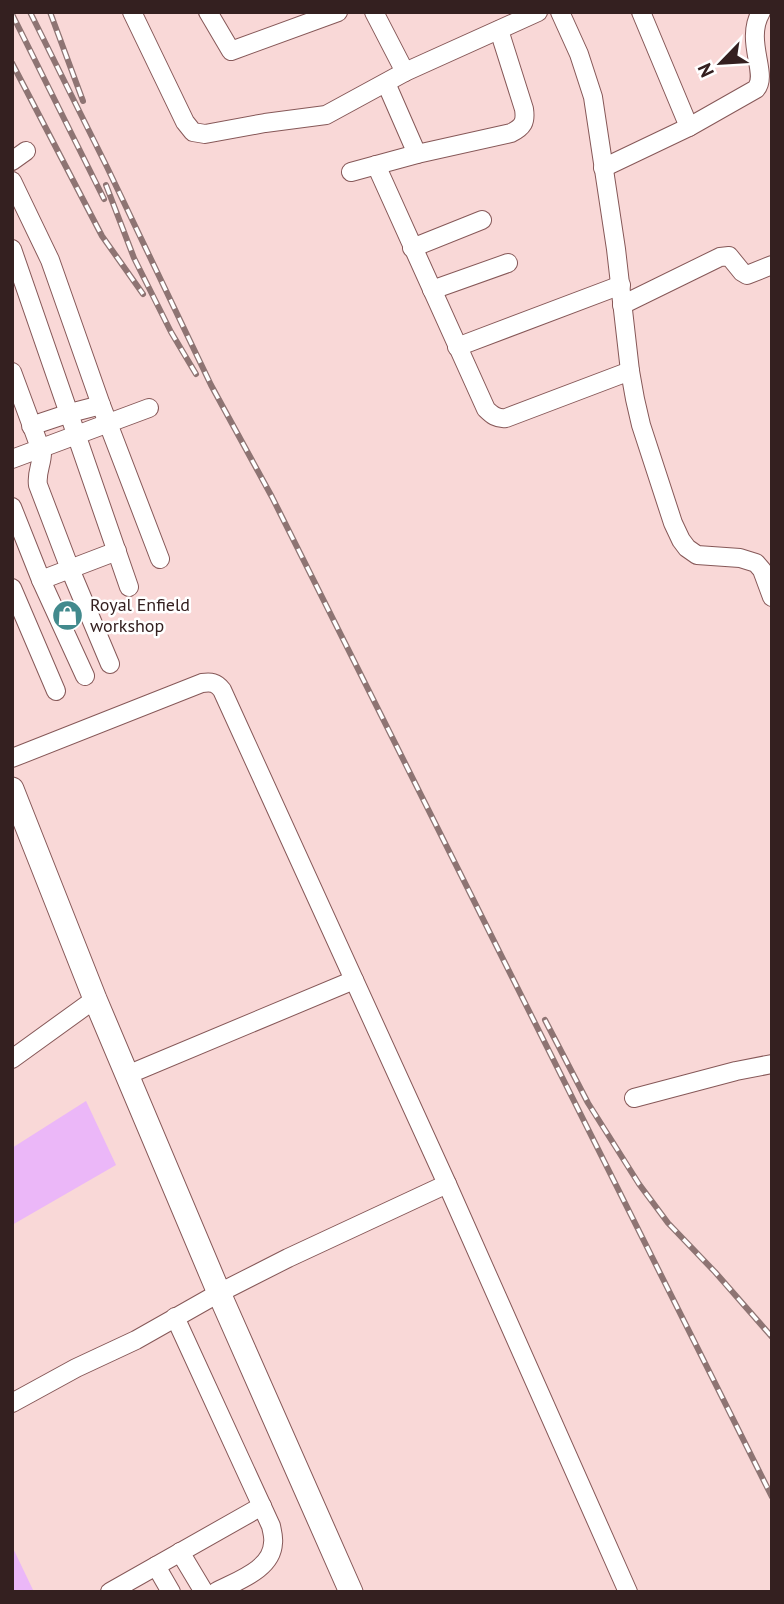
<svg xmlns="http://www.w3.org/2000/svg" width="784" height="1604" font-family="'PT Sans',sans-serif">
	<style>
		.green { fill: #ebb7f8 }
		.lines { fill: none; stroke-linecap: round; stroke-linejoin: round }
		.minor-casing { stroke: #865858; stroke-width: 20 }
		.major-casing { stroke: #865858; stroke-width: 25 }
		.minor { stroke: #fff; stroke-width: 18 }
		.major { stroke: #fff; stroke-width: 23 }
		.rail-casing { stroke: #8e7473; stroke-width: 6 }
		.rail { stroke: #fff; stroke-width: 3.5; stroke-dasharray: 10; stroke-linecap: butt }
		.labels { text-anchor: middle; stroke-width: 5; stroke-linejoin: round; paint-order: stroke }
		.poi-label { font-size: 18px; fill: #342020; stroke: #fff; text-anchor: start }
	</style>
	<rect width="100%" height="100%" fill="#f9d8d7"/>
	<g class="green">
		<polygon points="86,1101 116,1165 12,1225 12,1148"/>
		<polygon points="12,1546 34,1592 12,1592"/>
	</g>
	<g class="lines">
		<defs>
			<g id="minor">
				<polyline points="132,12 185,122 193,132 205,134 265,123 326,115 405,72 538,12"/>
				<polyline points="208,12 231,51 338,12"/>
				<polyline points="374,12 405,72"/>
				<polyline points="560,12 579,54 593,97 616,249 630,371 635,399 641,425 673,523 681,540 687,548 697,555 740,558 756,563 762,570 772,597"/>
				<polyline points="641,12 689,127"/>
				<polyline points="386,83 417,154"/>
				<polyline points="12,161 26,151"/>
				<path d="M376 165 486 409C492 415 497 419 506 418L630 371"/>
				<path d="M603 168 689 127 756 89C769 74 744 41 761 12"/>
				<path d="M351 172 417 154 511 133C523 127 526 122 524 109L499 30"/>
				<polyline points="12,181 50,260 101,405 160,559"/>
				<polyline points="412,248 482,220"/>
				<polyline points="12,249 129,587"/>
				<polyline points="432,290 508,263"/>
				<polyline points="622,305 720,257 729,256 742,272 747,275 772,265"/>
				<polyline points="457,347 621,285"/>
				<path d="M12 372 42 453C42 464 36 473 38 485L70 569 110 664"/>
				<polyline points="31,426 70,413 101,405"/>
				<polyline points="12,459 149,408"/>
				<polyline points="12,507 41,580 85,676"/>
				<polyline points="41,580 117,551"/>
				<polyline points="12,588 56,691"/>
				<path d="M12 758 202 683C211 682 216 682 222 690L447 1184 628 1592"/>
				<polyline points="12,1059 95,999"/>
				<polyline points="127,1075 354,980"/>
				<polyline points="634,1098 736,1071 772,1064"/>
				<path d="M175 1317 271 1526C272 1531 274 1538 273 1543 272 1570 236 1581 216 1592"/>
				<polyline points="12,1403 76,1368 136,1340 219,1293 288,1258 447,1184"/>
				<polyline points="180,1552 204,1592"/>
				<polyline points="156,1566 171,1592"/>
				<polyline points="110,1592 262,1506"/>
			</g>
			<polyline id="major" points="12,789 95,999 219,1293 351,1592"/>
		</defs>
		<use href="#minor" class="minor-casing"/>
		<use href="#major" class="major-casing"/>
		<use href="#minor" class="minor"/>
		<use href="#major" class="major"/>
		<defs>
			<g id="rail">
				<polyline points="30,12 107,167 211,385 272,497 772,1497"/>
				<polyline points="50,12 83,101"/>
				<polyline points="12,14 104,199"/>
				<polyline points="12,63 102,236 143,294"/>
				<polyline points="106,185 134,258 171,332 196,374"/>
				<polyline points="545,1020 588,1103 639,1184 668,1223 715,1272 772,1337"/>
			</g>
		</defs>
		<use href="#rail" class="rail-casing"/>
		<use href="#rail" class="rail"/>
	</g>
	<defs>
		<symbol id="shop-disc" viewBox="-11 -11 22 22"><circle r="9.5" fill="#428a8d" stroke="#fff"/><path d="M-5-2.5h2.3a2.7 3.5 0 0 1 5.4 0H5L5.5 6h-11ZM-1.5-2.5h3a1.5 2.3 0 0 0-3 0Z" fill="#fff"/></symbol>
	</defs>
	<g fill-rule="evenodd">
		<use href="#shop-disc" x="50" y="598" width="35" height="35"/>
	</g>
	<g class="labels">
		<g class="poi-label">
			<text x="90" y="611">Royal Enfield<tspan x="90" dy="21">workshop</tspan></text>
		</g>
	</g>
	<rect width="784" height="1604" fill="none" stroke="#342020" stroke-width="28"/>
	<g transform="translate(721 63) rotate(245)" stroke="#ffffff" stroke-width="5" paint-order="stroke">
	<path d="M0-5L12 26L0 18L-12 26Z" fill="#342020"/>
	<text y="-10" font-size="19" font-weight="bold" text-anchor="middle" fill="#342020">N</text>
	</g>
</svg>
